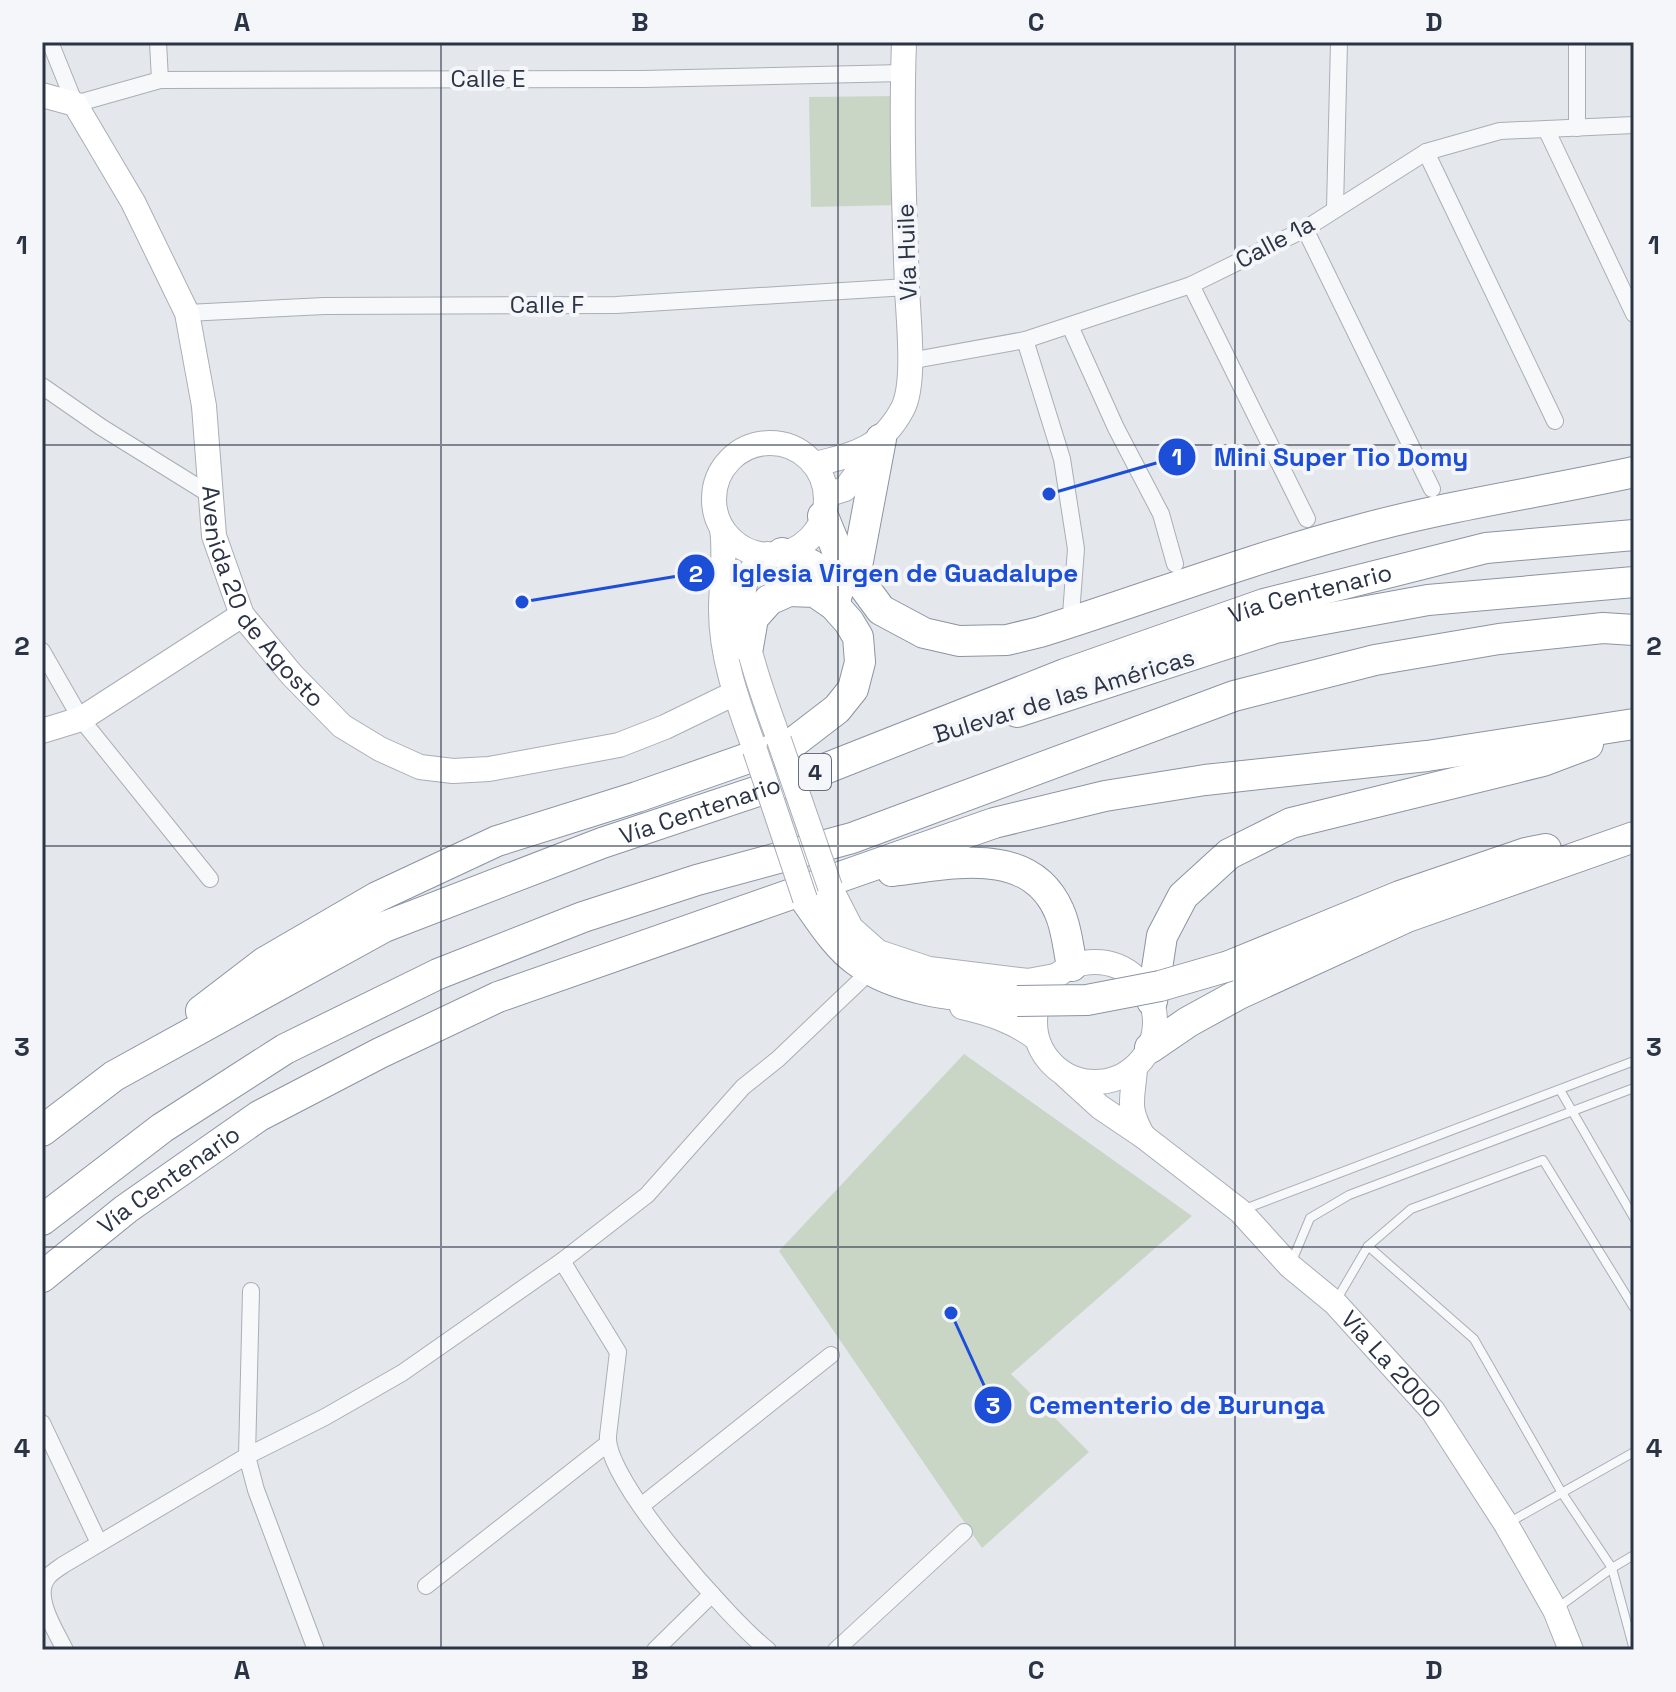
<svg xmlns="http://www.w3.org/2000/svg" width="1676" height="1692" font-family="'Space Grotesk',sans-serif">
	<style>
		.green { fill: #c9d6c5 }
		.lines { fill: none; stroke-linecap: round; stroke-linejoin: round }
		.lane-casing { stroke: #a9aeb7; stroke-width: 10 }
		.street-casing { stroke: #a9aeb7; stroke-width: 18 }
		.secondary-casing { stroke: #a9aeb7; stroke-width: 26 }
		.highway-casing { stroke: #8b94a3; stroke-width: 32 }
		.lane { stroke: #f7f8fa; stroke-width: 8 }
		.street { stroke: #f7f8fa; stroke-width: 16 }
		.secondary { stroke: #fff; stroke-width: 24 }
		.highway { stroke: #fff; stroke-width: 30 }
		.secondary-bridge-casing { stroke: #a9aeb7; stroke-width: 26; stroke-linecap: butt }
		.highway-bridge-casing { stroke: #8b94a3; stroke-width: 32; stroke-linecap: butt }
		.secondary-bridge { stroke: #fff; stroke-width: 24 }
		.highway-bridge { stroke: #fff; stroke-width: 30 }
		.grid { fill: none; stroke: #2b3445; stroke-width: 2; stroke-opacity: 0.55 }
		.labels { text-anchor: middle; stroke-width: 8; stroke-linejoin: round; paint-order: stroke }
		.shield { fill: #f4f6f9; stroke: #676e7b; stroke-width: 2 }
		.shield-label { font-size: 22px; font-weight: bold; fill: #2b3445 }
		.street-label { font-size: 24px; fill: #2b3445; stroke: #f4f6f9 }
		.leader { fill: none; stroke: #1d4ed8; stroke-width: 3 }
		.callout-dot { fill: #1d4ed8; stroke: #f4f6f9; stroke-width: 3 }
		.mark-label { font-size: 24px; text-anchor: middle; font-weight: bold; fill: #fff }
		.callout-label { font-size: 26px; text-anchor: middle; font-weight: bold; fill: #1d4ed8; stroke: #f4f6f9; stroke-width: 8; stroke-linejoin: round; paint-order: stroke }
		.neatline { fill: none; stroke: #2b3445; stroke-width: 3 }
		.grid-label { font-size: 26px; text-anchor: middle; font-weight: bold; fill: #2b3445 }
	</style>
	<rect width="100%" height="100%" fill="#e4e7ec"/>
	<g class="green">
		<polygon points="898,96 898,205 811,207 809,97"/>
		<polygon points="964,1054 1192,1216 1011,1374 1089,1452 982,1548 779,1251"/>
	</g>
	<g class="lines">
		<defs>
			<g id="lane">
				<polyline points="1560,1090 1634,1218"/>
				<polyline points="1242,1210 1634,1061"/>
				<polyline points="1368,1246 1474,1339 1562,1493 1612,1568 1634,1650"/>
				<polyline points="1292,1261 1310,1218 1349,1195 1634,1088"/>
				<polyline points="1337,1299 1368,1246 1411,1209 1543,1160 1634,1308"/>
				<polyline points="1510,1522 1634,1452"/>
				<polyline points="1556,1609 1612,1568 1634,1555"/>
			</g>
			<g id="street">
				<polyline points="50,42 75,104 160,80 643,79 903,73"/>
				<polyline points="158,42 160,80"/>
				<polyline points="1577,128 1577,42"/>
				<polyline points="1547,131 1634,314"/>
				<polyline points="1426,152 1555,421"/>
				<polyline points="1335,208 1339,42"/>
				<polyline points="1305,229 1432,489"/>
				<polyline points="1191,285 1307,519"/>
				<polyline points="187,313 324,306 616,305 907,287"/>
				<polyline points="1070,326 1116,428 1161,514 1175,564"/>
				<polyline points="1025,340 1062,459 1076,549 1071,614"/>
				<polyline points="909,361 1025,340 1191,285 1305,229 1426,152 1500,131 1634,125"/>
				<polyline points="42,386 101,427 209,494"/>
				<polyline points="42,651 81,719 210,879"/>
				<path d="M562 1261 618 1352 608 1436C605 1481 731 1621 768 1650"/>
				<polyline points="251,1291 247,1456 256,1490 316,1650"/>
				<polyline points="42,1423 99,1543"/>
				<polyline points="641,1506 831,1355"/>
				<polyline points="426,1586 607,1444"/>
				<path d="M65 1650C56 1631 32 1596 48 1577 52 1572 59 1568 63 1565L247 1456 325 1417 402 1373 562 1261 647 1195 743 1087 778 1059 865 976"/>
				<polyline points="655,1650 712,1594"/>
				<polyline points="836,1650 964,1532"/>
			</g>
			<g id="secondary">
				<path id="s1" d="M42 95 75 104 133 202 187 313 204 406 214 536 242 615 292 675 342 726 380 749 420 767 453 771 489 769 619 745 665 727 735 693"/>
				<circle cx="770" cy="499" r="56"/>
				<path d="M815 464C855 455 882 448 903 408 916 382 908 317 907 287 904 205 901 123 904 42"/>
				<polyline points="826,495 845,489 864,464 870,448"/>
				<path d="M722 529C726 556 721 583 721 610 721 659 739 705 755 750"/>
				<path d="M768 554C761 559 755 565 750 572 727 610 766 701 779 740"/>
				<polyline points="42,731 81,719 242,615"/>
				<polyline points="830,887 851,928 878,952 929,969 1028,981 1055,976"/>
				<circle cx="1095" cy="1022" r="60"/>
				<path d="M962 1007C989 1013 1013 1021 1036 1038"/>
				<path d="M1135 1068C1133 1100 1126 1106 1143 1136"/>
				<path id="s2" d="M1066 1076 1100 1107 1143 1136 1240 1211 1290 1266 1335 1303 1433 1411 1506 1524 1555 1610 1571 1650"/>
			</g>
			<g id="highway">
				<path d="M823 516 837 550 881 610 924 633 959 641 1007 640 1040 632C1142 600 1244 561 1348 533 1442 506 1538 493 1634 472"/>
				<path d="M782 553C806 561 824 568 838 591L834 605"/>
				<polyline points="853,574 858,561 881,439"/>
				<polyline points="1017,712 1275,628 1428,600 1634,582"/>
				<path d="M892 871C949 865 1029 843 1059 911 1067 928 1068 948 1072 966"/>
				<path d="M805 899C820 920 836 946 857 961 898 993 967 997 1017 1001"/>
				<polyline points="1229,966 1400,896 1526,853 1546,849"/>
				<polyline points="1152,1001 1162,936 1183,896 1229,854 1291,823 1543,761 1588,744"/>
				<polyline points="201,1011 265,962 377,897 497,841 637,797 794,742 837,709 853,689 860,662 858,637 849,622 834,605 815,592 789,591 769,600 753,618 748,647"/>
				<polyline points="1150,1048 1188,1022 1239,994 1407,917 1634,837"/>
				<path id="s3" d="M42 1131 114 1076 384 927 602 843 827 768 1065 674 1264 604 1486 548 1634 535"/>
				<polyline points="42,1220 162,1128 285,1049 438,974 583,917 697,880 852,838 1234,696 1375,660 1499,639 1603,628 1634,630"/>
				<path id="s4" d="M42 1277 126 1209 259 1116 380 1053 498 997 994 823 1105 796 1205 780 1427 756 1634 724"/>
			</g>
		</defs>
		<use href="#lane" class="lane-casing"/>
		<use href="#street" class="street-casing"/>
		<use href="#secondary" class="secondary-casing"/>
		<use href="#highway" class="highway-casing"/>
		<use href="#lane" class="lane"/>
		<use href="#street" class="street"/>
		<use href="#secondary" class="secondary"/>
		<use href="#highway" class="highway"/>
		<defs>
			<g id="secondary-bridge">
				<polyline points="779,740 830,887"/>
				<polyline points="755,750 805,899"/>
			</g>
			<polyline id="highway-bridge" points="1017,1001 1087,1000 1160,986 1229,966"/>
		</defs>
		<use href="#secondary-bridge" class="secondary-bridge-casing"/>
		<use href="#highway-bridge" class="highway-bridge-casing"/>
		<use href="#secondary-bridge" class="secondary-bridge"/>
		<use href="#highway-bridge" class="highway-bridge"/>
	</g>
	<path class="grid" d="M441 42V1650M838 42V1650M1235 42V1650M42 445H1634M42 846H1634M42 1247H1634"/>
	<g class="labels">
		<rect class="shield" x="799" y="754" width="32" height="36" rx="6"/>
		<g class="shield-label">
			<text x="815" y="780">4</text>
		</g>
		<g class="street-label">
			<text x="488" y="87">Calle E</text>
			<text transform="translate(1275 242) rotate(-28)" y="8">Calle 1a</text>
			<text transform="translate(907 252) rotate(-92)" y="8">Vía Huile</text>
			<text x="547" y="313">Calle F</text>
			<text dy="8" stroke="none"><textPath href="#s1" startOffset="572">Avenida 20 de Agosto</textPath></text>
			<text dy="8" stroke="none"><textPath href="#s3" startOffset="1384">Vía Centenario</textPath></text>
			<text transform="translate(1064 696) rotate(-17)" y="8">Bulevar de las Américas</text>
			<text dy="8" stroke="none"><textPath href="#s3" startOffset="736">Vía Centenario</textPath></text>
			<text dy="8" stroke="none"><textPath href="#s4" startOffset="160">Vía Centenario</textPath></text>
			<text dy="8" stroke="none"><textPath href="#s2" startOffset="436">Vía La 2000</textPath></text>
		</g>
	</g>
	<path class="leader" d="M1049 494L1177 457M522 602L696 573M951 1313L993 1405"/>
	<g class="callout-dot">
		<circle cx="1049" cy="494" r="8"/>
		<circle cx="522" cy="602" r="8"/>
		<circle cx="951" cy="1313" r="8"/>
		<circle cx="1177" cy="457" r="20"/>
		<circle cx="696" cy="573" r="20"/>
		<circle cx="993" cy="1405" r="20"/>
	</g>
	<g class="mark-label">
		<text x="1177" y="465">1</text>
		<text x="696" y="582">2</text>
		<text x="993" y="1414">3</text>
	</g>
	<g class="callout-label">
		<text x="1341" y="466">Mini Super Tio Domy</text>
		<text x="905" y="582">Iglesia Virgen de Guadalupe</text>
		<text x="1177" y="1414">Cementerio de Burunga</text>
	</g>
	<rect width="1676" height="1692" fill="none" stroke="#f4f6f9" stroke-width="88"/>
	<rect x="44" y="44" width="1588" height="1604" class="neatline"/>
	<g class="grid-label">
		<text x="242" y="31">A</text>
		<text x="640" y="31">B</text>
		<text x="1036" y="31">C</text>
		<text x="1434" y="31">D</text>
		<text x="22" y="254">1</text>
		<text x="1654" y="254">1</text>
		<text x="22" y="655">2</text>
		<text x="1654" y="655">2</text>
		<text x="22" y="1056">3</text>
		<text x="1654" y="1056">3</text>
		<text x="22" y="1457">4</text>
		<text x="1654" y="1457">4</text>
		<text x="242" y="1679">A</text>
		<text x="640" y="1679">B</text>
		<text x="1036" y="1679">C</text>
		<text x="1434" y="1679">D</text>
	</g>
</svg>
